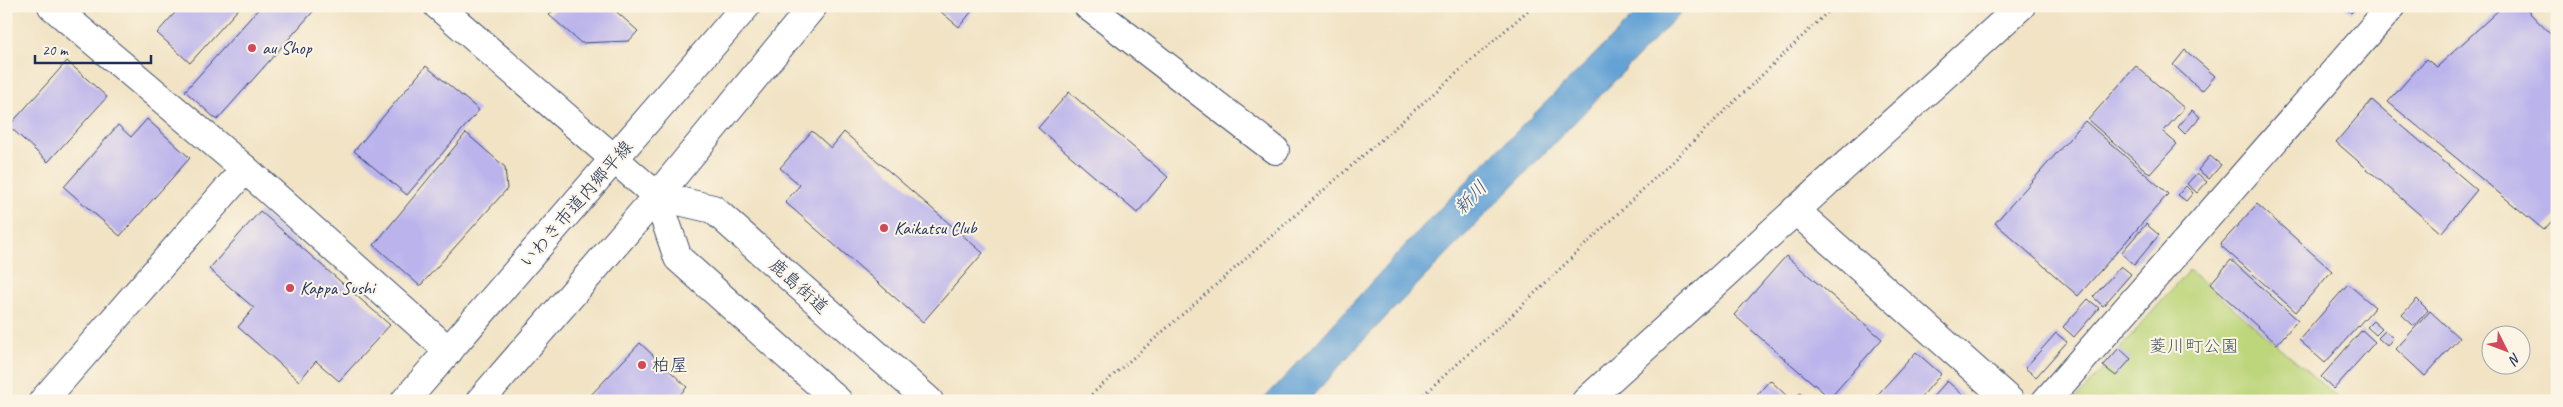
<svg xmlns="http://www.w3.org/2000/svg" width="2563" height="407" font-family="Caveat,'Klee One',sans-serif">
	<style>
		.green { fill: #bdd67b; stroke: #6c826c }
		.water { fill: #63a2d5; stroke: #3f689a }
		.building { fill: #bab3ec }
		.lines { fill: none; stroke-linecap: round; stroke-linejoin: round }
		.minor-casing { stroke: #3b4a6d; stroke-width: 30 }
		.tertiary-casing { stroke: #3b4a6d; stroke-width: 30 }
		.path { stroke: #3b4a6d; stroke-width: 3; stroke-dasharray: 1 4; stroke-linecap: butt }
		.minor { stroke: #fff; stroke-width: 28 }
		.tertiary { stroke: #fff; stroke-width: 28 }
		.poi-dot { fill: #d1495b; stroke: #fcf5e5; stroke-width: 2 }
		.labels { text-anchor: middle; stroke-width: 4; stroke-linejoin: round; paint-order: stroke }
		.poi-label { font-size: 18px; fill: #1b2f5e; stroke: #fcf5e5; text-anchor: start }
		.street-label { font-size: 18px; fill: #1b2f5e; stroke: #fcf5e5 }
		.park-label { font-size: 18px; fill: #445965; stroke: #fcf5e5 }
		.water-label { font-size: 19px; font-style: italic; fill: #345788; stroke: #fcf5e5 }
	</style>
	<rect width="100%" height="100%" fill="#fcf5e5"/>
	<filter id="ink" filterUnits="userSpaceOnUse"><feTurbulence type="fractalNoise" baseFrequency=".02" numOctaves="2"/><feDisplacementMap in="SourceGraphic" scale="10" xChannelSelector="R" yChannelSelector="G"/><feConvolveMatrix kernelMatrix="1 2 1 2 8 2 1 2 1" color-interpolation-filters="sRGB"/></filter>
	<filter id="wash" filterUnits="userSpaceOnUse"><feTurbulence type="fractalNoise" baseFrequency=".0096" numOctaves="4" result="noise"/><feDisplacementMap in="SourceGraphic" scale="20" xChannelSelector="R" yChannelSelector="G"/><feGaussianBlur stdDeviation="1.12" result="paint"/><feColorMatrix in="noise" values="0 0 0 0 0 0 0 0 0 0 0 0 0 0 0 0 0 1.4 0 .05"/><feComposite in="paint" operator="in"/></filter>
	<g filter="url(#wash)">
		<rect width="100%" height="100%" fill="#f1e3c4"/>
		<polygon class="green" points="2189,270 2342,401 2074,401"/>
		<path class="water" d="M1643 6H1687L1356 348 1308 401H1262C1318 343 1371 281 1426 223 1497 149 1571 79 1643 6Z"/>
		<g id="blocks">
			<g class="building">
				<polygon points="181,6 241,6 190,63 157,33"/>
				<polygon points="261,6 318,6 217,120 185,91"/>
				<polygon points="557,6 610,6 638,31 629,41 581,43 549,15"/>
				<polygon points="934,6 976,6 959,27"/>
				<polygon points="2344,6 2358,6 2351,13"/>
				<polygon points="2503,6 2523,6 2557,41 2557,215 2544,230 2388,102 2426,59 2437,67"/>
				<polygon points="2185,50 2215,76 2202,91 2173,65"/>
				<polygon points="67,61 107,97 48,162 9,126"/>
				<polygon points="426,66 479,110 407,195 354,151"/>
				<polygon points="2136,66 2184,108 2163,132 2177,144 2150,174 2088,120"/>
				<polygon points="1069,92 1168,177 1137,213 1038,128"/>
				<polygon points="2372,100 2477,190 2441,233 2336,142"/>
				<polygon points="2192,110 2200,117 2185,134 2178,127"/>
				<polygon points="147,119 190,158 120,236 64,187 118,125 131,137"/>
				<polygon points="2085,121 2168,194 2078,296 1995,223"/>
				<polygon points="812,131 831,148 844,132 983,253 923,322 785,202 800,185 780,168"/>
				<polygon points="466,133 505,167 507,189 420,286 374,245"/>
				<polygon points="2210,156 2221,165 2209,179 2198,170"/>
				<polygon points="2197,173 2207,182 2197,193 2187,184"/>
				<polygon points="2186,186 2193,193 2186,201 2178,195"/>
				<polygon points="2257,204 2332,271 2296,312 2220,245"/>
				<polygon points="260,211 390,325 339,381 316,361 299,381 238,327 254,308 209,269"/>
				<polygon points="2146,224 2159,235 2134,265 2121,253"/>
				<polygon points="1786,256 1882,339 1830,398 1734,315"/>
				<polygon points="2231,260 2298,320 2277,344 2210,284"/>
				<polygon points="2121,266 2131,274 2103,306 2093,297"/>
				<polygon points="2348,284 2375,307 2325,363 2299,340"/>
				<polygon points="2088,299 2099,308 2074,337 2063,327"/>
				<polygon points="2417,299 2428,310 2414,326 2402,315"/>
				<polygon points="2430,311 2459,338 2425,376 2396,349"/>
				<polygon points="2373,321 2382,329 2376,335 2367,327"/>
				<polygon points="2362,330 2375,342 2334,389 2321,377"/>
				<polygon points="2385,331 2393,338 2387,346 2378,338"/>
				<polygon points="2056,333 2067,342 2036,377 2025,368"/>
				<polygon points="640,343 687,387 674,401 595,401 590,396"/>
				<polygon points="2119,348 2131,359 2116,376 2103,366"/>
				<polygon points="1916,352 1941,374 1918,401 1872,401"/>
				<polygon points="1770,380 1792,401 1752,401"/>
				<polygon points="1947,381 1970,401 1929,401"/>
				<polygon points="1800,393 1809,401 1793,401"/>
			</g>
		</g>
	</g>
	<g filter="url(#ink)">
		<use href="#blocks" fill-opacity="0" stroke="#3b4a6d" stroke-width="1"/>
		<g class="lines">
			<defs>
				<g id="minor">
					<polyline points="52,6 245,169 449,351"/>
					<polyline points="1088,6 1275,150"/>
					<polyline points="1795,210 2010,401"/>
					<polyline points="43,401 245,169"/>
					<polyline points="1586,401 2021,6"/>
					<polyline points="2046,401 2392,6"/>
				</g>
				<g id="tertiary">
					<polyline points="438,6 657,196 713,209 929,401"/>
					<polyline points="657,196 678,258 838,401"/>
					<polyline points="405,401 746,6"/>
					<polyline points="480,401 657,196 813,6"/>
				</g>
			</defs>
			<use href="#minor" class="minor-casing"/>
			<use href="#tertiary" class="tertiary-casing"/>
			<g class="path">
				<polyline points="1084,401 1533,6"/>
				<polyline points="1416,401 1509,318 1834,6"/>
				<polyline points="1546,401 1552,395"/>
			</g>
			<use href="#minor" class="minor"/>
			<use href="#tertiary" class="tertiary"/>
		</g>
	</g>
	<g class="poi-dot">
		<circle cx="252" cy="48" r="5"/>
		<circle cx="884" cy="228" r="5"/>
		<circle cx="290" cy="288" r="5"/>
		<circle cx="642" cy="365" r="5"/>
	</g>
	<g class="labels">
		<g class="poi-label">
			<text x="262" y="54">au Shop</text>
			<text x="894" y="234">Kaikatsu Club</text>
			<text x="300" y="294">Kappa Sushi</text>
			<text x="652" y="371">柏屋</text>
		</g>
		<g class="street-label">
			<text transform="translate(576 204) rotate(-49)" y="6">いわき市道内郷平線</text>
			<text transform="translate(799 286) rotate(42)" y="6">鹿島街道</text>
		</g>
		<g class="park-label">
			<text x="2194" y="352">菱川町公園</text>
		</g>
		<g class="water-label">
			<text transform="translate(1470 197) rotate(-46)" y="7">新川</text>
		</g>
	</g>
	<rect width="2563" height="407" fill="none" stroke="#fcf5e5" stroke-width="25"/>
	<g transform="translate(2506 350) rotate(132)"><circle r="24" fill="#fcf5e5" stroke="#a2a6af"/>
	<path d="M0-4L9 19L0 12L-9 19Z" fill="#d1495b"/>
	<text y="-8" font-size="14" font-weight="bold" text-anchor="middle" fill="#1b2f5e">N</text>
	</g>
	<path d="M35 55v8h116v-8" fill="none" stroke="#1b2f5e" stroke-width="2.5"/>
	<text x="42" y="55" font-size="15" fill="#1b2f5e" stroke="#fcf5e5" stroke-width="4" paint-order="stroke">20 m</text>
</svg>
